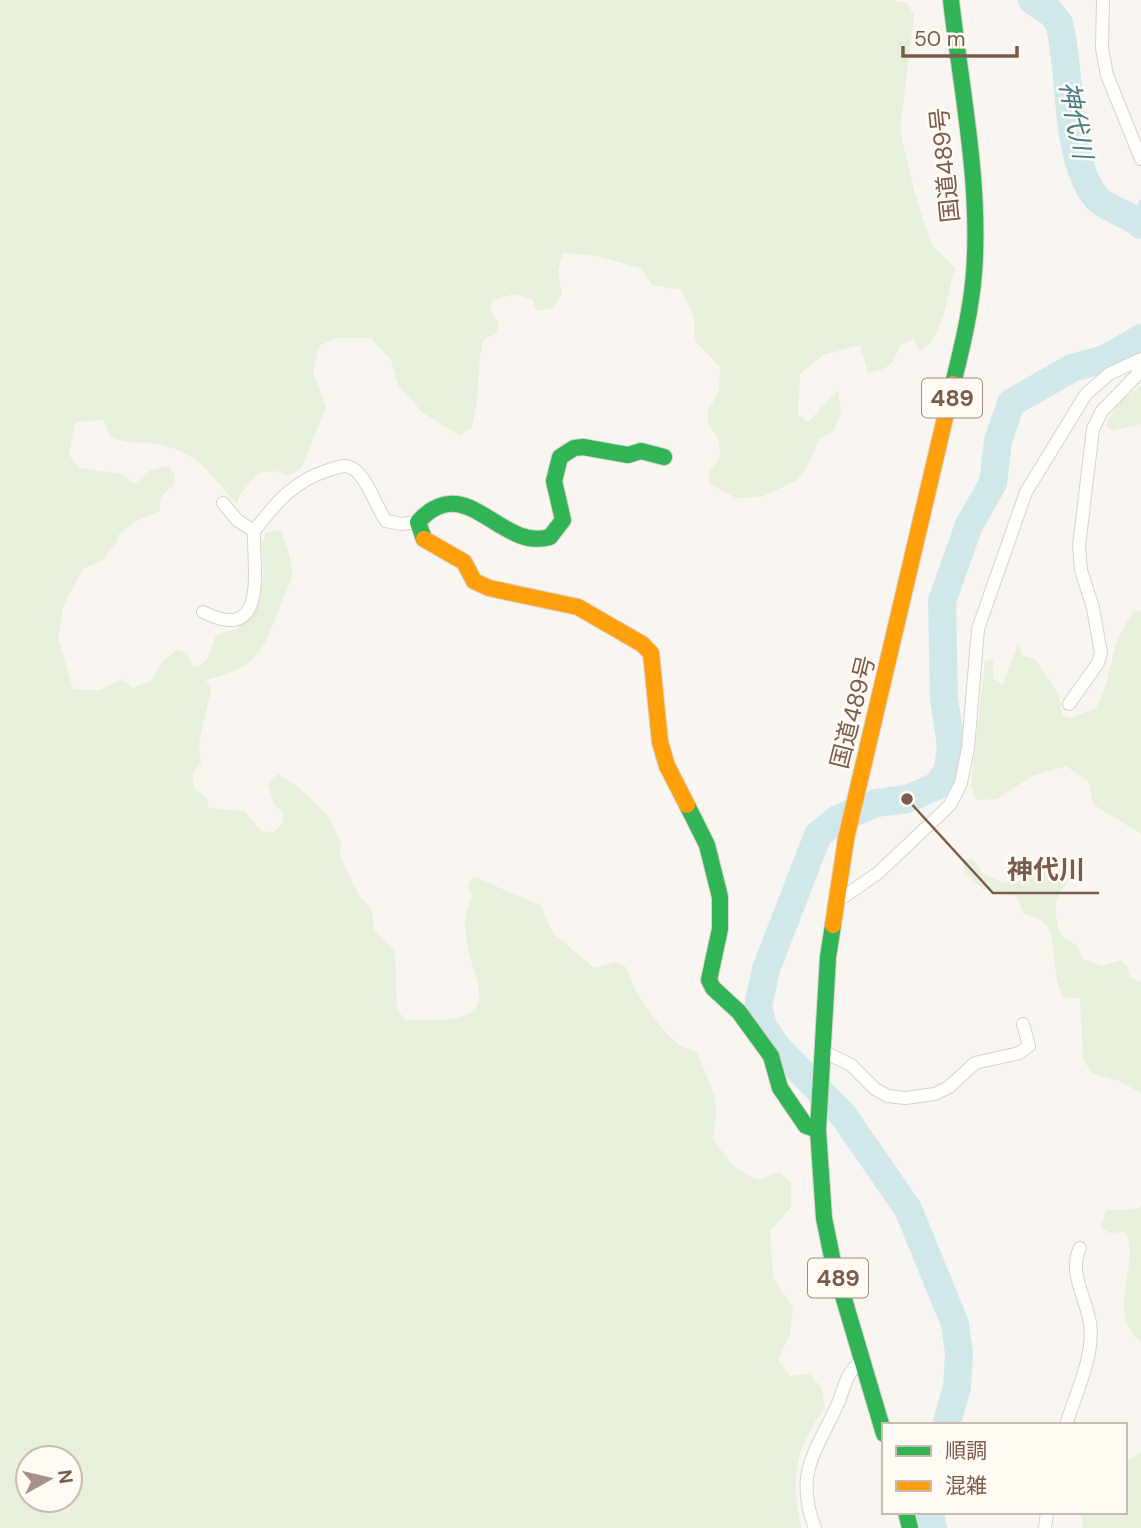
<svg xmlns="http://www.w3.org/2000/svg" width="1141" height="1528" font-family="'DM Sans','Noto Sans JP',sans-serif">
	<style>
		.green { fill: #e7f0db; fill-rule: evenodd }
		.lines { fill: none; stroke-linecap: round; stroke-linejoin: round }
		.stream { stroke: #d0e8ea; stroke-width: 4.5 }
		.river { stroke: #d0e8ea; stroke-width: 28 }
		.street-casing { stroke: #d7d1cb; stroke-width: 14 }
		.fast-casing { stroke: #d9d2cb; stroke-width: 18 }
		.slow-casing { stroke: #d9d2cb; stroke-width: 18 }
		.street { stroke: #fefefd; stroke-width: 12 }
		.fast { stroke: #30b455; stroke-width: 16 }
		.slow { stroke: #ff9f0a; stroke-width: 16 }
		.labels { text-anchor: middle; stroke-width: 5; stroke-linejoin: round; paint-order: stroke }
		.shield { fill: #fffaf3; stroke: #a28b7f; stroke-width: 2 }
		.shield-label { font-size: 23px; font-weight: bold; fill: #7a5c4d }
		.street-label { font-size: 24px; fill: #7a5c4d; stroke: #fffaf3 }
		.water-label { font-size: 26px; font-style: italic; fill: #437c86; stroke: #fffaf3 }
		.leader { fill: none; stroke: #7a5c4d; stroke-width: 2.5 }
		.callout-dot { fill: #7a5c4d; stroke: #fffaf3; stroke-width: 2.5 }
		.callout-label { font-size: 26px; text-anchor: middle; font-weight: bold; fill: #7a5c4d; stroke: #fffaf3; stroke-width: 5; stroke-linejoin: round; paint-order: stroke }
	</style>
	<rect width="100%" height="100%" fill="#f9f5f0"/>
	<g class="green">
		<path d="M0 0H891L907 3 914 15 900 130 915 194 931 244 955 268C946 295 946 335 920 351L913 339 899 346C895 365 887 369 868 373L860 345 823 355 800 374 798 414 808 422 838 390 841 412 833 432 819 439 809 463 796 481 761 497 736 498 709 483V471L720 458 719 439 708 424V411L719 391 720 367 695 341 694 316 681 290 652 285 641 268 595 256 563 253 558 271 562 294 553 308 537 311 532 299 514 294 493 300 490 310 499 324 496 334 484 339C475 368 482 397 471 429L459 435 423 413 398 385 391 360 371 338H337L319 346 313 373 326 407 301 469 287 476 275 471 259 473 240 494 237 504C210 477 204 455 162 445 142 440 131 447 110 436L104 420 75 422 69 455 79 468 123 474 135 484 151 470 168 466 175 475 174 486C162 493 159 497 160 511L141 518 119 534 116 544 101 561 83 569 64 604 58 637 73 689 100 690 121 679 133 688 152 680 162 662 177 650 187 653 192 666 199 667 208 658 216 635 237 629 258 602 263 578 262 543 266 533 281 530C285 543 292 559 292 573 291 584 285 593 281 604 263 650 260 667 206 680L211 689 199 743 201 763 192 774 194 788 206 797 209 808 244 811 261 831 273 833 283 822 284 813 274 804 268 783 278 774 298 787 328 816 341 844 340 856 358 894 372 911 374 929 395 952 397 1009 405 1020C544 1027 439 962 472 897L468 884 474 877 540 905 553 933 594 968 615 962 626 967C632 990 659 1029 678 1044 683 1048 692 1050 698 1052 702 1071 715 1087 716 1106 717 1117 714 1129 713 1140L733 1166 757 1180 779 1172 791 1183V1207L770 1231 773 1277 793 1308 790 1334 778 1360 790 1376 809 1374 822 1388 825 1408C794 1448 791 1479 801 1528H0ZM28 1458H70V1500H28Z"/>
		<polygon points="1141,385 1141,424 1112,431 1106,425 1117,404"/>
		<path d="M1141 611V834L1093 804 1089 782 1066 766 1032 776 997 799 976 800 971 784 985 661 993 660V678L1003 685 1018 644 1023 656 1035 659 1059 695 1062 715 1070 718 1096 708C1116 672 1106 648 1134 612Z"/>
		<path d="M964 859H973L984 875 1005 883 1019 881 1037 871 1077 874C1053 894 1052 907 1061 936L1076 945 1083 959 1102 966 1121 960 1127 966 1130 978 1141 982V1093L1117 1080 1091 1073 1083 1058 1080 999 1063 997C1051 974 1057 944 1048 927 1043 919 1032 916 1024 914L1016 896 982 889 964 871Z"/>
		<path d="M1141 1206V1342C1104 1311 1141 1266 1126 1232L1109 1233 1101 1227 1106 1210 1137 1209Z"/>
		<polygon points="1141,1452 1141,1528 1083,1528 1081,1512 1125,1512 1125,1463"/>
	</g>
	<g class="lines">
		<polyline class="stream" points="1133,217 1141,202"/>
		<g class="river">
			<path d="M1032 0 1050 12 1059 23C1072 73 1064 148 1092 192 1103 210 1127 211 1141 225"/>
			<polyline points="946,1425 957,1387 959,1353 955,1324 908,1209 843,1115 776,1046 763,1026 758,1007 766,969 818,835 838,819 876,803 907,799 937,786 948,770 951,746 944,699 942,601 969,525 993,483 998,441 1011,403 1072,368 1105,359 1141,338"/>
			<polyline points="930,1512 933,1528"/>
		</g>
		<defs>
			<g id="street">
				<polyline points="1103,0 1102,48 1107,75 1141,159"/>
				<path d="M223 503 237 520 254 531C276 503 293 481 329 470 338 467 346 463 355 470 367 479 376 506 386 521L401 524 418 522"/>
				<path d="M203 612C269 645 253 569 254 531"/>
				<polyline points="1069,704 1098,663 1101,653 1093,608 1081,570 1079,546 1093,429 1102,411 1137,375 1140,360"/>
				<polyline points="835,898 845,896 878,873 950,805 961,783 968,748 978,629 1026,492 1086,394 1109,374 1141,359"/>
				<polyline points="822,1051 851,1065 875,1089 888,1096 905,1098 935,1094 949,1087 975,1063 1019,1053 1029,1046 1023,1024"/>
				<path d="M1066 1425C1075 1395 1095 1355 1090 1323 1086 1298 1068 1272 1080 1248"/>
				<path d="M815 1528C793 1471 818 1450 839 1401 845 1385 847 1371 862 1361"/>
				<polyline points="1045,1528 1047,1512"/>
			</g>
			<g id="fast">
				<path d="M951 0C961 89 981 183 974 273 971 311 962 347 953 384"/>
				<path d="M424 539 418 522C466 468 500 552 550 537L563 520 554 481 560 457 574 448 583 447 628 455 641 451 664 457"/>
				<polyline points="687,805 707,845 720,897 720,929 709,980 713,988 739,1012 771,1056 780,1088 806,1126 818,1130"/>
				<polyline points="833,925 828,957 818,1130 824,1218 833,1262 884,1434"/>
				<polyline points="906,1512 910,1528"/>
			</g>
			<g id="slow">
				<polyline points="424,539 464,562 474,581 489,588 578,607 642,644 651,653 660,742 667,766 687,805"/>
				<polyline points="833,925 846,839 953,384"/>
			</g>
		</defs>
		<use href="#street" class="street-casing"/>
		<use href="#fast" class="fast-casing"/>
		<use href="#slow" class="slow-casing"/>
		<use href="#street" class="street"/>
		<use href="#fast" class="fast"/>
		<use href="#slow" class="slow"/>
	</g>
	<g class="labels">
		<g class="shield">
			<rect x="922" y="378.5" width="60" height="39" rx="5"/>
			<rect x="808" y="1258.5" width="60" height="39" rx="5"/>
		</g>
		<g class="shield-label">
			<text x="952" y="406">489</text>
			<text x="838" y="1286">489</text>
		</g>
		<g class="street-label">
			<text transform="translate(945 165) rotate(-96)" y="8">国道489号</text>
			<text transform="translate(853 712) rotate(-76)" y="8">国道489号</text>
		</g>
		<g class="water-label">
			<text transform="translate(1076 120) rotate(79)" y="9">神代川</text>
		</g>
	</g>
	<path class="leader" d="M907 799L993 893H1099"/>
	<circle class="callout-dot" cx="907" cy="799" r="7"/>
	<g class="callout-label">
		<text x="1046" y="879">神代川</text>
	</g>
	<rect x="882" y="1423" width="245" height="91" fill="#fffaf3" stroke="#cabbb1" stroke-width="2"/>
	<rect x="896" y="1446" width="35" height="10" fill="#30b455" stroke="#cabbb1" stroke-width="2"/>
	<text x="945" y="1458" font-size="21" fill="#7a5c4d">順調</text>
	<rect x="896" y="1481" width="35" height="10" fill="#ff9f0a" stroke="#cabbb1" stroke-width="2"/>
	<text x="945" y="1493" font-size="21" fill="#7a5c4d">混雑</text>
	<g transform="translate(49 1479) rotate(82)"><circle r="33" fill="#fffaf3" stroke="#cabbb1" stroke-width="2"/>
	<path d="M0-5L12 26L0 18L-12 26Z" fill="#a69286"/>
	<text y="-10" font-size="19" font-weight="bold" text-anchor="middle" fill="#7a5c4d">N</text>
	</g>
	<path d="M903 46v10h114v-10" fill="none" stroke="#7a5c4d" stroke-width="3.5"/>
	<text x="914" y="46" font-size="21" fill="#7a5c4d" stroke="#fffaf3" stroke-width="5" paint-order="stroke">50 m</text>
</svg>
